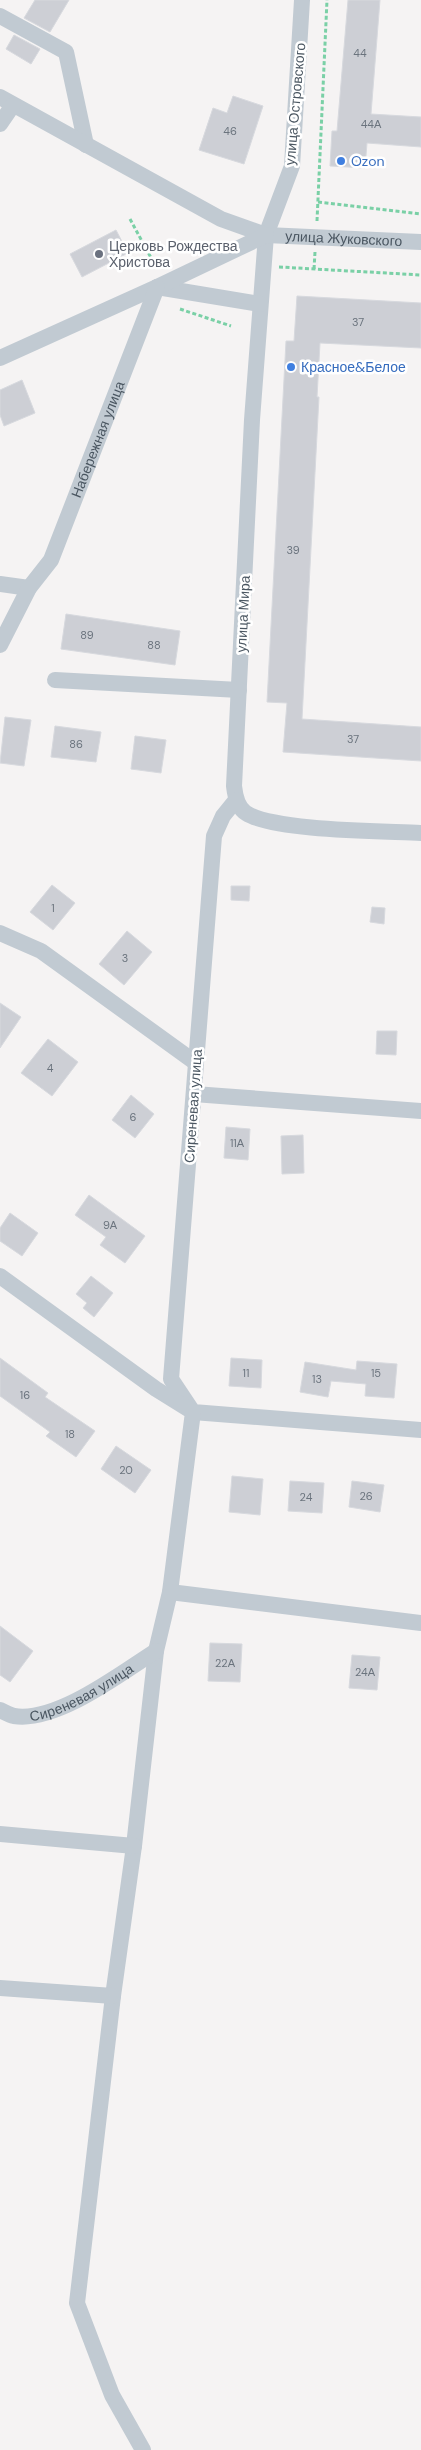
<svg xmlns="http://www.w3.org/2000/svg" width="421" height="2450" font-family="'DM Sans',sans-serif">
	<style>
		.building { fill: #cdcfd5; stroke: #d7d9de }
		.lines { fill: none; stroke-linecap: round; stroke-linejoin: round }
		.path { stroke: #7ad0a6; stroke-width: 3; stroke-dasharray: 4 2.5; stroke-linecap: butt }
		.minor { stroke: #c1cad2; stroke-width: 16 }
		.shop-dot { fill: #3f7fe0; stroke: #fff; stroke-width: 2 }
		.worship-dot { fill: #6b7280; stroke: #fff; stroke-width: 2 }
		.labels { text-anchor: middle; stroke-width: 5; stroke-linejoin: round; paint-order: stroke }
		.number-label { font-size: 11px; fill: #6b747e }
		.street-label { font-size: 14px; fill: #4a5661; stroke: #fff }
		.shop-label { font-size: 14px; fill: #366cbe; stroke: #fff; text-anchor: start }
		.worship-label { font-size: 14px; fill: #5b616d; stroke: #fff; text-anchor: start }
	</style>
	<rect width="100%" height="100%" fill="#f5f3f3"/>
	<g class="building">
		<polygon points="35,0 69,0 50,32 24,18"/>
		<polygon points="348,0 380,0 371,114 421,117 421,147 367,143 365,168 330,166 332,131 337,131"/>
		<polygon points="14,35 40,49 31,64 6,49"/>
		<polygon points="233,96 263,106 244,164 199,150 213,108 227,113"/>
		<polygon points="116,230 128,253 82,277 70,254"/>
		<polygon points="297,296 421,303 421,348 320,343 317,397 319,397 302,719 421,727 421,761 283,752 287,703 267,702 286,341 294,341"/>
		<polygon points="22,380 35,413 4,426 0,415 0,390"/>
		<polygon points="66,614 180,631 175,665 61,649"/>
		<polygon points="5,717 31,720 24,766 0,763"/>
		<polygon points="55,726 101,732 96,762 51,757"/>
		<polygon points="135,736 166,740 161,773 131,769"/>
		<polygon points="52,885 75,903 53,930 30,912"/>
		<polygon points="231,886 250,886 249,901 231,900"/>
		<polygon points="372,907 385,908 384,924 370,922"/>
		<polygon points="127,931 152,952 124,985 99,964"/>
		<polygon points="0,1003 21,1017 0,1048"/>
		<polygon points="377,1031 397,1031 396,1055 376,1054"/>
		<polygon points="48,1039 78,1062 52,1096 21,1073"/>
		<polygon points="131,1095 154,1114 135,1138 112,1120"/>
		<polygon points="226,1127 250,1129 248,1160 224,1158"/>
		<polygon points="303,1135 304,1173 282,1174 281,1136"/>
		<polygon points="89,1195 145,1236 125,1263 100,1245 106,1237 75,1215"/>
		<polygon points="10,1213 38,1233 22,1256 0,1241 0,1228"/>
		<polygon points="91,1276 113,1293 94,1317 83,1308 87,1303 76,1294"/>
		<polygon points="0,1358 48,1393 45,1397 95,1431 76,1457 46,1436 50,1432 0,1396"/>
		<polygon points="231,1358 262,1360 261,1388 229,1386"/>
		<polygon points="357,1361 397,1364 394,1398 365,1396 366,1384 331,1381 328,1397 300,1392 305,1362 356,1370"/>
		<polygon points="116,1446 151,1470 135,1493 101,1469"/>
		<polygon points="232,1476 263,1479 260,1515 229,1512"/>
		<polygon points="290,1481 324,1483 322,1513 288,1511"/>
		<polygon points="352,1481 384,1485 380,1512 349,1507"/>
		<polygon points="0,1626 33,1651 10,1682 0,1675"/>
		<polygon points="210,1643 242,1644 240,1682 208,1681"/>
		<polygon points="352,1655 380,1657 377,1690 349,1688"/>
	</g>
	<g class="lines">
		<g class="path">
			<polyline points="318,202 421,214"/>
			<polyline points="130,219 156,267 161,264"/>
			<polyline points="317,221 327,0"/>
			<polyline points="279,267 421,275"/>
			<polyline points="314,269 315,252"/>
			<polyline points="180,309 231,326"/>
		</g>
		<g class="minor">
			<path d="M302 0 292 166 266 235 252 420 234 786C235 795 238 808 246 813 273 831 384 831 421 833"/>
			<polyline points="0,16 66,52 86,145"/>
			<path id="s1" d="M0 97 221 219 266 235 421 242"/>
			<polyline points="0,124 13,105"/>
			<polyline points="157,287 260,304"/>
			<polyline points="0,358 157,287 266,235"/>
			<polyline points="0,584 29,588"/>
			<path id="s2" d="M0 645 29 588 51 560 157 287"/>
			<polyline points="55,680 239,690"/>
			<polyline points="236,800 223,816 214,836 171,1379 193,1412 421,1430"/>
			<polyline points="0,933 41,951 196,1063"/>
			<polyline points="194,1094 421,1111"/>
			<polyline points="0,1276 156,1389 193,1412 170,1592 156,1651 134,1846 113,1996 77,2303 112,2395 143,2450"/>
			<polyline points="170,1592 421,1623"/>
			<path id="s3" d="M0 1710C4 1712 10 1715 14 1716 57 1723 121 1673 156 1651"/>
			<polyline points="0,1834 134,1846"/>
			<polyline points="0,1988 113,1996"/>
		</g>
	</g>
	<g class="shop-dot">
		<circle cx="341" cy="161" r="5"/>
		<circle cx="291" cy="367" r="5"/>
	</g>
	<circle class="worship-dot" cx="99" cy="254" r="5"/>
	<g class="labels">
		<g class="number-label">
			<text x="360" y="57">44</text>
			<text x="371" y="128">44А</text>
			<text x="230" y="135">46</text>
			<text x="358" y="326">37</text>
			<text x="293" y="554">39</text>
			<text x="87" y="639">89</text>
			<text x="154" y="649">88</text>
			<text x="353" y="743">37</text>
			<text x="76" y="748">86</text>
			<text x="53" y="912">1</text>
			<text x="125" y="962">3</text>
			<text x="50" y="1072">4</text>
			<text x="133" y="1121">6</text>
			<text x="237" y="1147">11А</text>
			<text x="110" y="1229">9А</text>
			<text x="246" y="1377">11</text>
			<text x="376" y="1377">15</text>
			<text x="317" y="1383">13</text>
			<text x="25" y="1399">16</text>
			<text x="70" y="1438">18</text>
			<text x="126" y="1474">20</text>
			<text x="366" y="1500">26</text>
			<text x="306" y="1501">24</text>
			<text x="225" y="1667">22А</text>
			<text x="365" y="1676">24А</text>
		</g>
		<g class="street-label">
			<text transform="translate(295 104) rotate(-85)" y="5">улица Островского</text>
			<text dy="5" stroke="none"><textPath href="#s1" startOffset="378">улица Жуковского</textPath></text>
			<text dy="5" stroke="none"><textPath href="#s2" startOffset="229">Набережная улица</textPath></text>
			<text transform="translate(243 614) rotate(-87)" y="5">улица Мира</text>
			<text transform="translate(193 1106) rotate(-86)" y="5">Сиреневая улица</text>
			<text dy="5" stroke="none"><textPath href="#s3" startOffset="88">Сиреневая улица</textPath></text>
		</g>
		<g class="shop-label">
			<text x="351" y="166">Ozon</text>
			<text x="301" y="372">Красное&amp;Белое</text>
		</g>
		<g class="worship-label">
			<text x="109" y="251">Церковь Рождества<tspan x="109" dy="16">Христова</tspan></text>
		</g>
	</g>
</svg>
